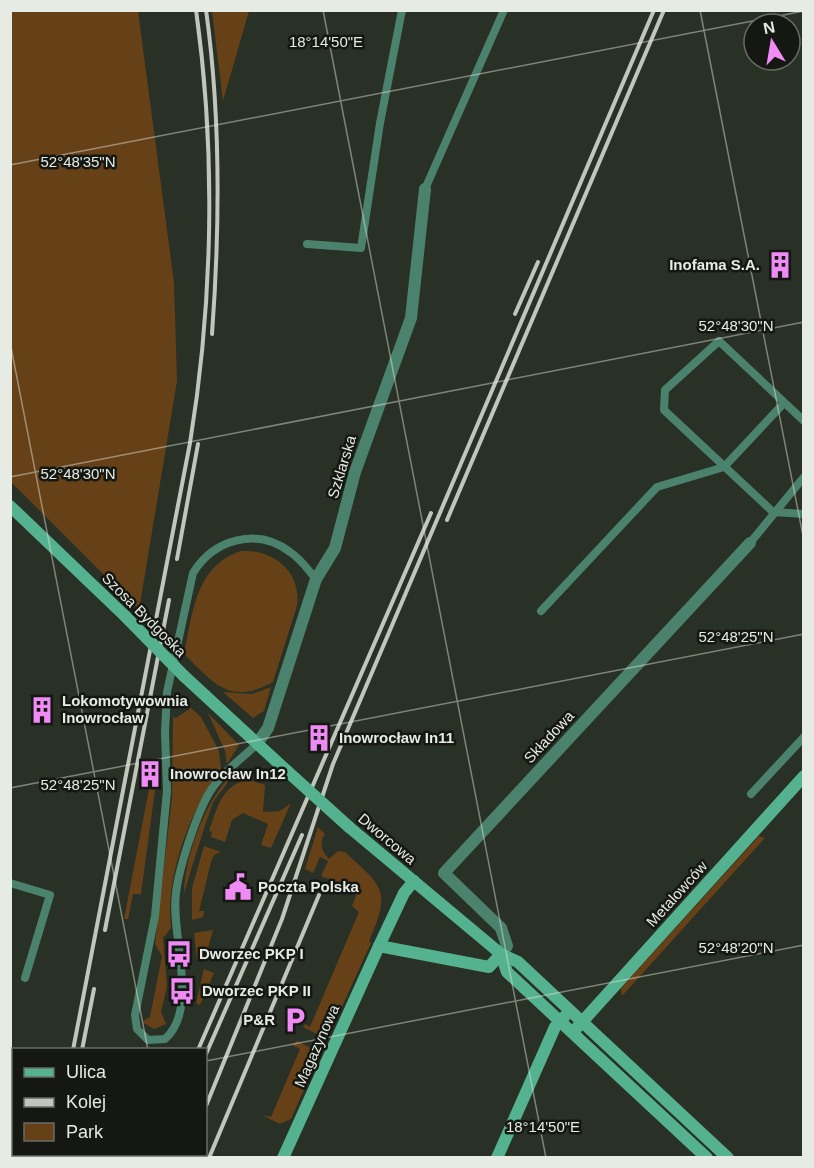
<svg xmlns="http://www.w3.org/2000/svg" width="814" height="1168" font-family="Helvetica,sans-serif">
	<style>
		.green { fill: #664118 }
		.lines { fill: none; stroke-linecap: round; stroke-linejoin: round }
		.lane { stroke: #4b826d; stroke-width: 8 }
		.street { stroke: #4b826d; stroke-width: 12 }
		.secondary { stroke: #55b290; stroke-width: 12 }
		.rail { stroke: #c0c5bd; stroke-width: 4 }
		.secondary-bridge { stroke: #55b290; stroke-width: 12 }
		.ticks { fill: none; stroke: #e6ebe3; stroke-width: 1.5; stroke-opacity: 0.45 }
		.labels { text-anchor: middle; stroke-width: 5; stroke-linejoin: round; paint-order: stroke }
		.poi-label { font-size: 15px; font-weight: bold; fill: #e6ebe3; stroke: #141712; text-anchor: start }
		.street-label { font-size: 15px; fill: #e6ebe3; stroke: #141712 }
		.ticks-label { font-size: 15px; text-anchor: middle; fill: #e6ebe3; stroke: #141712; stroke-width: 5; stroke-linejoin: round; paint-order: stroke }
	</style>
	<rect width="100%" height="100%" fill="#293025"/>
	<g class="green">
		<polygon points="10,11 138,11 174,283 177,381 139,610 11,482"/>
		<polygon points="212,11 249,11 223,101"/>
		<path d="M241 551C273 549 302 572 297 606L273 682C229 706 214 683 184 654 193 613 195 566 241 551Z"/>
		<polygon points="271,687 264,711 253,718 223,692 252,694"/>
		<path d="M191 708 201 717 219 751 221 769C190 809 165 877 171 928L163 938 167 986 161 1012 166 1024 154 1029 142 1022 150 1017 162 956 155 944 172 798 173 717 176 718Z"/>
		<polygon points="208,713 239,745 227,764 225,751"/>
		<path d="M229 777C229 785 216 795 212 805 202 834 193 863 184 893 185 856 204 805 229 777Z"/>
		<path d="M249 780 265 785 263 812 280 811 291 803 271 848 261 845 268 824 243 813 232 820 225 842 211 837 212 832 209 831C217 809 222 783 249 780Z"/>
		<polygon points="149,789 155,790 141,894 133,894 128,919 124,919"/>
		<path d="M318 827 325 834C319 843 321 851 329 859L338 851 345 852C384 888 391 890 369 941L371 943 329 1035 322 1039H316L317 1034 303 1027 305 1024 310 1027 359 912 352 906 358 890 321 876 328 861 320 857 313 873 305 869Z"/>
		<polygon points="759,836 765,838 622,996 621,988"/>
		<polygon points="204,846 221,852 214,855 211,862 199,911 204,911 203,917 192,920 192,888"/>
		<polygon points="213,930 205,959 197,960 194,933"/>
		<polygon points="204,969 214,973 200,1005 196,1003"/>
		<polygon points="297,1041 317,1051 319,1056 291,1119 280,1124 262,1115 271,1117 300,1049 292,1045"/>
	</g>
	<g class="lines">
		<g class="lane">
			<polyline points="425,189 504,10"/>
			<polyline points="307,244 361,248 380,123 402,10"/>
			<polyline points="804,421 719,341 665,390 664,410 773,512 804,514"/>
			<polyline points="750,543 804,477"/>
			<polyline points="541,611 657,487 724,467 784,403"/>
			<path d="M256 745C241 759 223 772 211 790 197 812 179 867 176 893 170 934 200 1008 165 1039L148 1040 137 1029 135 1015 155 916 167 791 165 732 167 692 193 573C214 539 257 527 290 552 301 559 308 570 316 579"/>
			<polyline points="751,794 804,737"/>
			<polyline points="10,883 50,895 25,978"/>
		</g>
		<g class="street">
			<polyline points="256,745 268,728 316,579 335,548 355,472 411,318 425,189"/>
			<polyline points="501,954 507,946 501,928 444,873 750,543"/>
		</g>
		<g class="secondary">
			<polyline points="10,506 125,616"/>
			<polyline points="184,676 287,771"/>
			<polyline points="349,827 501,954 518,962 728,1158"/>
			<polyline points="379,946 404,893 414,881"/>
			<polyline points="501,954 507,972 707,1158"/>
			<polyline points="573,1032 804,776"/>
			<polyline points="283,1158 379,946 489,967 501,954"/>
			<polyline points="497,1158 555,1027 565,1016"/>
		</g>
		<g class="rail">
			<path d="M206 10C221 117 220 226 212 334"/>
			<polyline points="515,314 538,262"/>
			<polyline points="447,520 664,10"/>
			<polyline points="177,559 198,444"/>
			<polyline points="105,930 169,600"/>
			<path d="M73 1050 190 443C213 302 216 152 196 10"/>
			<polyline points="82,1050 94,989"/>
			<polyline points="198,1050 431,513"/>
			<polyline points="206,1054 302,835"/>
			<polyline points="206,1106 282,919 333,764 654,10"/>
			<polyline points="51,1158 52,1154"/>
			<polyline points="61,1158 62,1154"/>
			<polyline points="160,1158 161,1154"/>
			<polyline points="183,1158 185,1154"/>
			<polyline points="209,1158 319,895"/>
		</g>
		<g class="secondary-bridge">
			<polyline points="125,616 184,676"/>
			<polyline points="287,771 349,827"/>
		</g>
	</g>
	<path class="ticks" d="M323 10 546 1158M700 10 804 541M10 165 804 11M10 342 148 1050M10 477 804 322M10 788 804 634M206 1061 804 945M10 1099 14 1098M168 1154 169 1158"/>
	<defs>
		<symbol id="building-bare" viewBox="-9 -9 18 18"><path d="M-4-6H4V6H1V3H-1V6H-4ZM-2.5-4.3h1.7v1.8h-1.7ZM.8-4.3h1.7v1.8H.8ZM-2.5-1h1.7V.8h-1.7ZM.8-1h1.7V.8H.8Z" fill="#f08bf6" stroke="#141712" stroke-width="2.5" paint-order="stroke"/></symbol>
		<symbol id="civic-bare" viewBox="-9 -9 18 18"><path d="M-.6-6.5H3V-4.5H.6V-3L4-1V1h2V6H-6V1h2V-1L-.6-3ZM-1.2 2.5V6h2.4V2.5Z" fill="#f08bf6" stroke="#141712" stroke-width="2.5" paint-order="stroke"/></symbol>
		<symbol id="bus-bare" viewBox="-9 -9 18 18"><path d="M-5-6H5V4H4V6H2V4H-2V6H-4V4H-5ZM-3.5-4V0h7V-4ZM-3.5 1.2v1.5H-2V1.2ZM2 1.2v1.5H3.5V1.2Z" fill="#f08bf6" stroke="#141712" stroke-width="2.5" paint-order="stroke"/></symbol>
		<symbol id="parking-bare" viewBox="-9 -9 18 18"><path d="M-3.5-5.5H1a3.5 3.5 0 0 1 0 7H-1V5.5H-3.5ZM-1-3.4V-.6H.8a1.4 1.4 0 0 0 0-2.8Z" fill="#f08bf6" stroke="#141712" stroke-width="2.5" paint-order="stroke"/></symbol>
	</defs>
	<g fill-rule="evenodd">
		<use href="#building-bare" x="761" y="246" width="38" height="38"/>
		<use href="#building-bare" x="23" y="691" width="38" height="38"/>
		<use href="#building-bare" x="300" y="719" width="38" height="38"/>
		<use href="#building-bare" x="131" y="755" width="38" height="38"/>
		<use href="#civic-bare" x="219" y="868" width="38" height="38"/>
		<use href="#bus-bare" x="160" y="935" width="38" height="38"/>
		<use href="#bus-bare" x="163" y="972" width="38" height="38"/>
		<use href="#parking-bare" x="276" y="1001" width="38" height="38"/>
	</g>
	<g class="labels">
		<g class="poi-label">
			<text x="760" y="270" text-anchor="end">Inofama S.A.</text>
			<text x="62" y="706">Lokomotywownia<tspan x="62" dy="17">Inowrocław</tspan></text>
			<text x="339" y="743">Inowrocław In11</text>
			<text x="170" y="779">Inowrocław In12</text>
			<text x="258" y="892">Poczta Polska</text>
			<text x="199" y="959">Dworzec PKP I</text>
			<text x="202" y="996">Dworzec PKP II</text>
			<text x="275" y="1025" text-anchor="end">P&amp;R</text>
		</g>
		<g class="street-label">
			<text transform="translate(342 467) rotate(-73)" y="5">Szklarska</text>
			<text transform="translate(144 615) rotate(45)" y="5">Szosa Bydgoska</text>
			<text transform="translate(549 737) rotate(-47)" y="5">Składowa</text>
			<text transform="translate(387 839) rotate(40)" y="5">Dworcowa</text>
			<text transform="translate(677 894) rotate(-48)" y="5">Metalowców</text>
			<text transform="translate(317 1046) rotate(-66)" y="5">Magazynowa</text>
		</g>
	</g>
	<g class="ticks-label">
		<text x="326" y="47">18°14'50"E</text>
		<text x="78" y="167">52°48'35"N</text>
		<text x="736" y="331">52°48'30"N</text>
		<text x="78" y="479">52°48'30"N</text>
		<text x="736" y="642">52°48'25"N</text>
		<text x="78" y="790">52°48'25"N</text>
		<text x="736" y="953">52°48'20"N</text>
		<text x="543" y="1132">18°14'50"E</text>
	</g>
	<rect width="814" height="1168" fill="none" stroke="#e6ebe3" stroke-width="24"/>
	<rect x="12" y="1048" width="195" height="108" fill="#141712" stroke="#686c66" stroke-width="1.5"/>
	<rect x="24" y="1068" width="30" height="9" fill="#55b290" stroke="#686c66" stroke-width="1.5"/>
	<text x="66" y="1078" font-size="18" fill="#e6ebe3">Ulica</text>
	<rect x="24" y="1098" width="30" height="9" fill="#c0c5bd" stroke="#686c66" stroke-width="1.5"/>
	<text x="66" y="1108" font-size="18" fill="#e6ebe3">Kolej</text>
	<rect x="24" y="1123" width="30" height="18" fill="#664118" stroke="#686c66" stroke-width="1.5"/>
	<text x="66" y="1138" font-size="18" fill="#e6ebe3">Park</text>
	<g transform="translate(772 42) rotate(349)"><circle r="28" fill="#141712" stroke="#686c66" stroke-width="1.5"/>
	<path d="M0-4.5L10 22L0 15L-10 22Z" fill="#f08bf6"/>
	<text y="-9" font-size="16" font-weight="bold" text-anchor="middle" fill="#e6ebe3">N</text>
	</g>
</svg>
